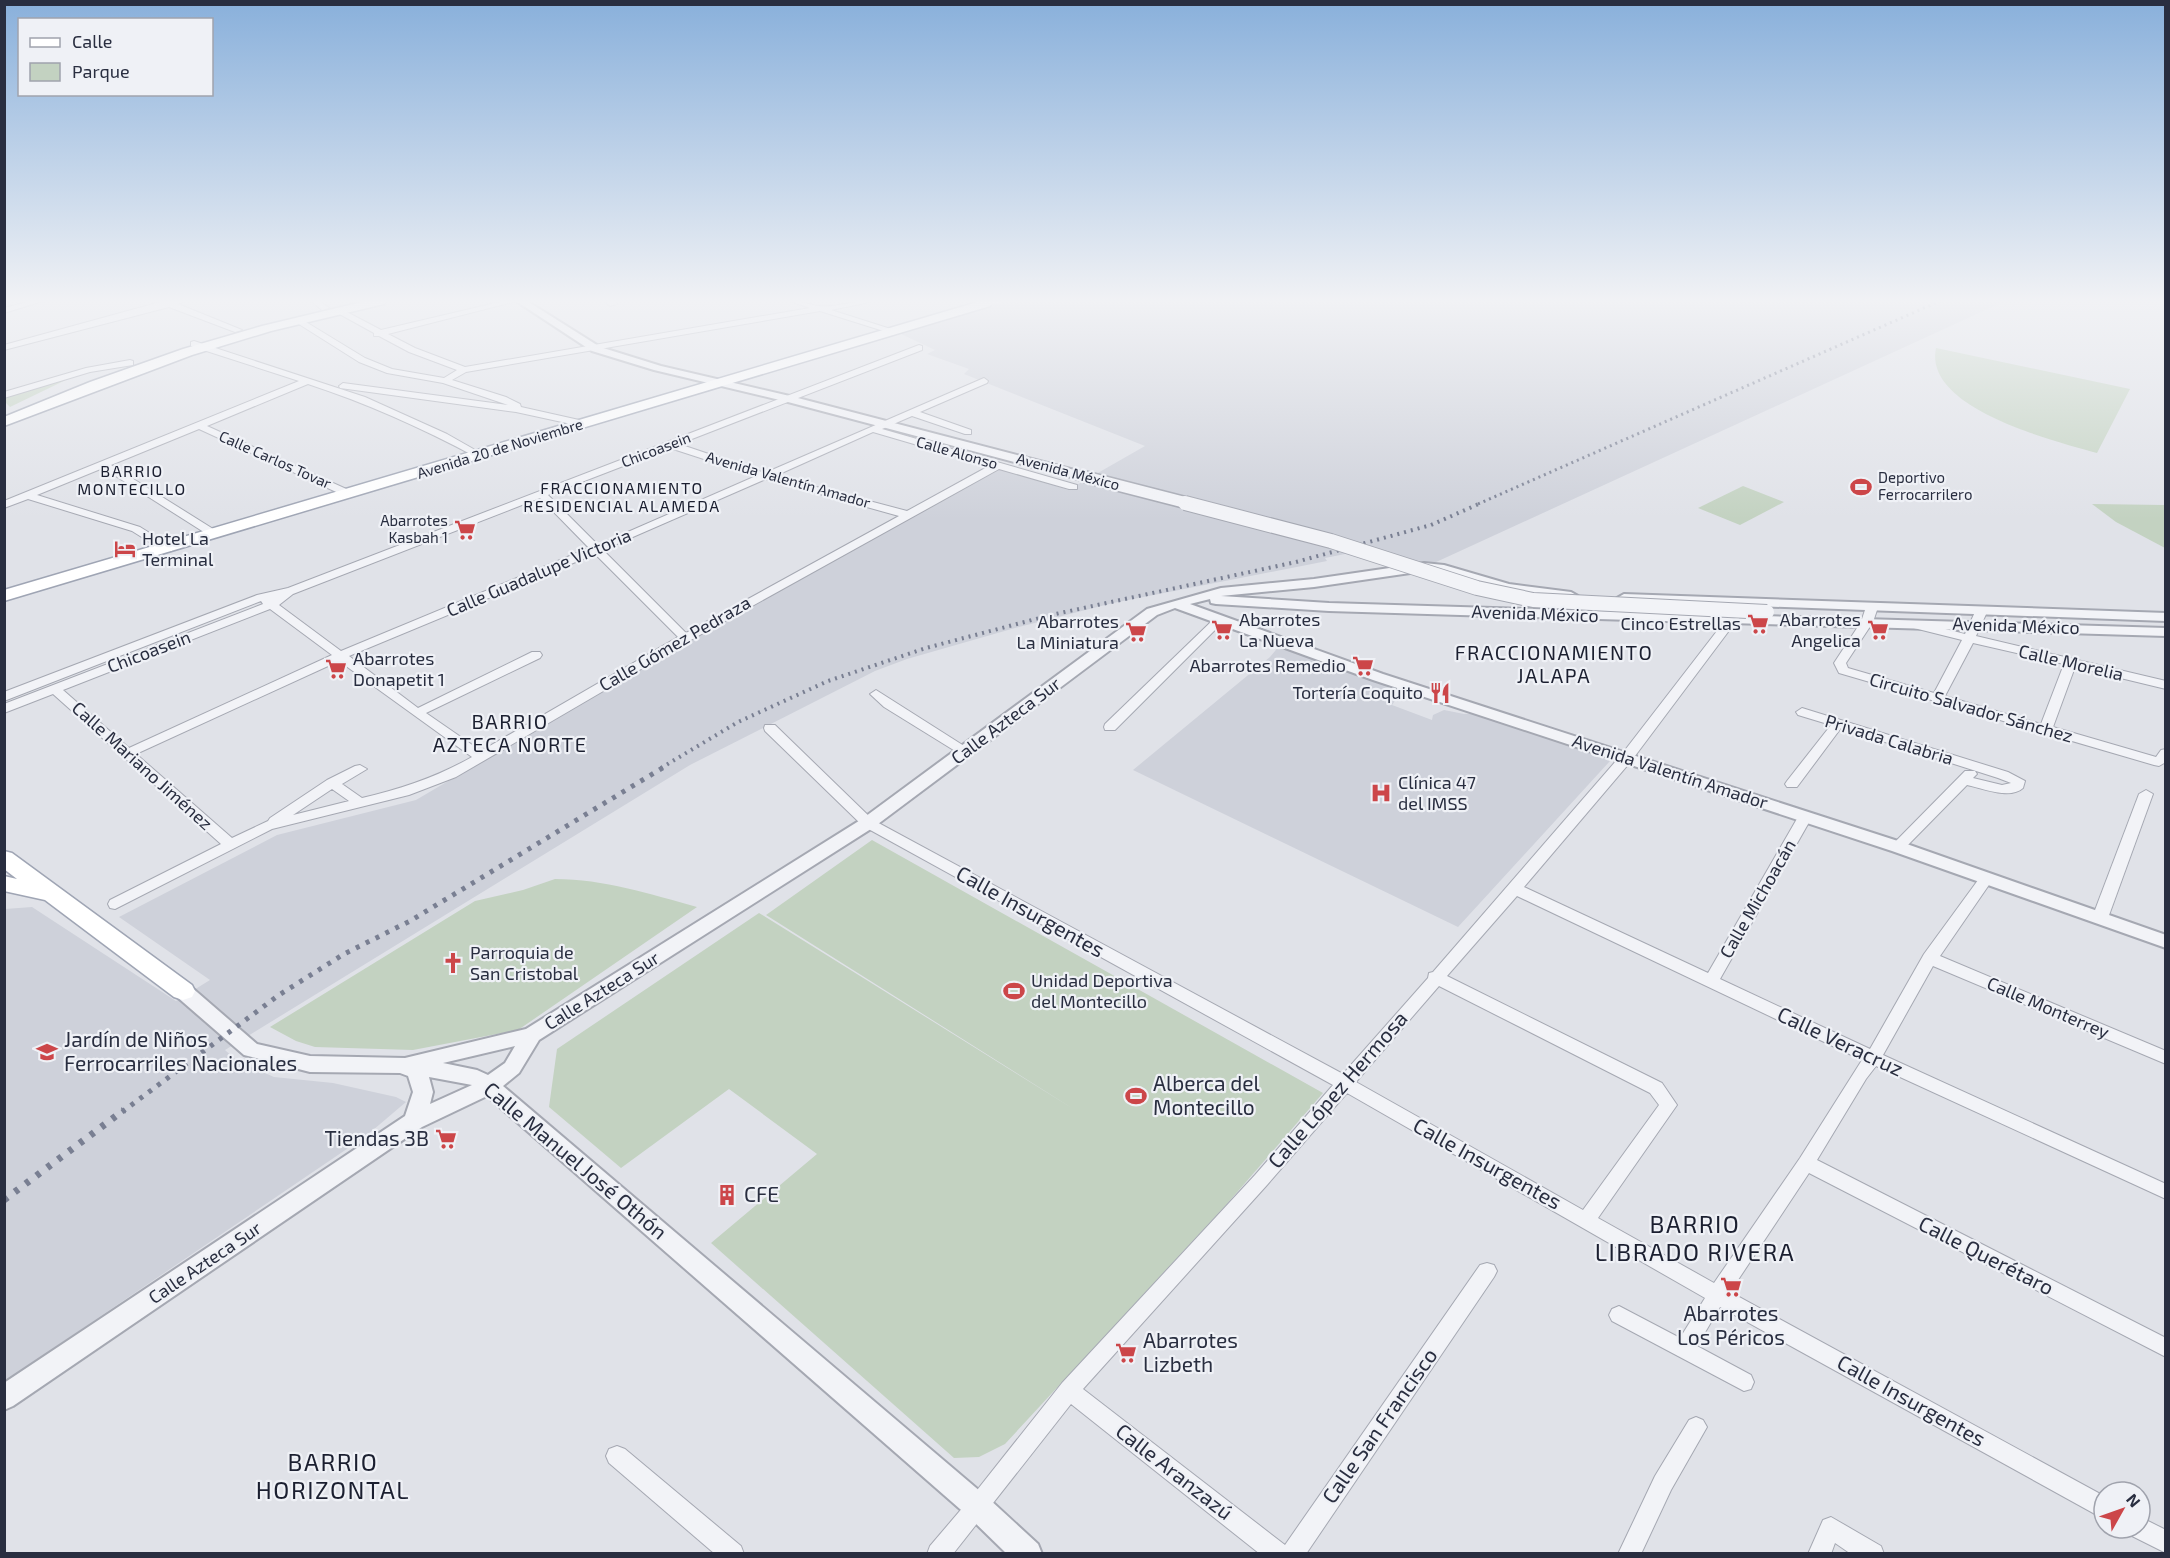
<svg xmlns="http://www.w3.org/2000/svg" width="2170" height="1558" font-family="'Exo 2',sans-serif">
	<style>
		.built { fill: #ced1da }
		.green { fill: #c3d2c1 }
		.lines { fill: none; stroke-linecap: round; stroke-linejoin: round }
		.minor-casing { stroke: #a5a8b2; stroke-width: 2 }
		.tertiary-casing { stroke: #a5a8b2; stroke-width: 4 }
		.primary-casing { stroke: #9fa5b4; stroke-width: 3 }
		.minor { fill: #f2f3f7; fill-rule: evenodd }
		.tertiary { fill: #f2f3f7; fill-rule: evenodd }
		.secondary { fill: #fff; fill-rule: evenodd }
		.primary { fill: #fff; fill-rule: evenodd }
		.rail-far3 { stroke: #797f92; stroke-width: 3; stroke-dasharray: 2 4; stroke-linecap: butt }
		.rail-far2 { stroke: #797f92; stroke-width: 4; stroke-dasharray: 2 5; stroke-linecap: butt }
		.rail-far1 { stroke: #797f92; stroke-width: 5; stroke-dasharray: 4 7; stroke-linecap: butt }
		.rail { stroke: #797f92; stroke-width: 7; stroke-dasharray: 4.5 9; stroke-linecap: butt }
		.tertiary-bridge-far1-casing { stroke: #a5a8b2; stroke-width: 14; stroke-linecap: butt }
		.tertiary-bridge-casing { stroke: #a5a8b2; stroke-width: 16; stroke-linecap: butt }
		.tertiary-bridge-far1 { stroke: #f2f3f7; stroke-width: 11 }
		.tertiary-bridge { stroke: #f2f3f7; stroke-width: 14 }
		.labels { text-anchor: middle; stroke-width: 4.5; stroke-linejoin: round; paint-order: stroke }
		.far-street-label { font-size: 15px; fill: #292e40; stroke: #eff1f6 }
		.far-poi-label { font-size: 15px; fill: #292e40; stroke: #eff1f6; text-anchor: start }
		.far-neighbourhood-label { font-size: 16px; letter-spacing: 1.5px; fill: #1b1f30; stroke: #eff1f6 }
		.poi-label { font-size: 18px; fill: #292e40; stroke: #eff1f6; text-anchor: start }
		.street-label { font-size: 18px; fill: #292e40; stroke: #eff1f6 }
		.neighbourhood-label { font-size: 20px; letter-spacing: 1.5px; fill: #1b1f30; stroke: #eff1f6 }
		.near-street-label { font-size: 21px; fill: #292e40; stroke: #eff1f6 }
		.near-poi-label { font-size: 21px; fill: #292e40; stroke: #eff1f6; text-anchor: start }
		.near-neighbourhood-label { font-size: 24px; letter-spacing: 1.5px; fill: #1b1f30; stroke: #eff1f6 }
	</style>
	<rect width="100%" height="100%" fill="#e0e2e8"/>
	<g class="built">
		<polygon points="1009,301 2005,301 1434,563 1345,554 1325,558 1327,561 1113,603 1015,628 907,659 875,671 690,765 225,1050 237,1061 274,1077 333,1083 396,1097 406,1102 366,1136 5,1381 5,909 32,907 176,1001 210,980 119,917 277,835 416,800 759,598 999,467 1068,490 1145,446 964,374 969,369 927,354 935,350 899,333"/>
		<polygon points="1280,645 1379,682 1385,679 1405,686 1392,705 1432,720 1433,715 1444,710 1464,714 1482,713 1602,753 1597,756 1610,761 1458,927 1133,770 1270,657"/>
	</g>
	<g class="green">
		<path d="M1936 348 2130 389 2097 453C2055 441 1923 409 1936 348Z"/>
		<polygon points="72,377 10,407 5,402 4,397"/>
		<polygon points="1743,486 1784,502 1740,525 1698,508"/>
		<polygon points="2092,504 2165,505 2165,548 2116,522"/>
		<polygon points="872,840 1323,1093 1226,1205 1005,1444 979,1457 954,1458 711,1243 817,1154 729,1089 621,1168 549,1107 557,1049 759,913 1075,1110 766,915"/>
		<path d="M555 879C604 879 650 894 697 907L518 1030 413 1050 315 1047 296 1041 270 1027 475 901 523 890Z"/>
	</g>
	<g class="lines">
		<defs>
			<g id="minor">
				<polygon points="31,301 43,301 4,313 4,308"/>
				<polygon points="164,301 185,301 178,304 242,330 235,332 169,307 4,350 4,345"/>
				<polygon points="311,301 320,301 329,308 322,310"/>
				<path d="M504 301H517L388 334 415 348 465 367 810 308 790 301C801 301 809 305 819 306 833 308 853 301 869 301L865 303 831 310 897 331 890 333 820 311 466 372 452 380 506 397 520 404 521 407 588 422 590 424 585 427 516 412 340 388 339 386 343 383 508 405 443 383 387 373 359 362 294 321 301 319 365 358 392 369 444 378 457 370 409 352 379 336H374V333L334 311 341 309 381 330Z"/>
				<polygon points="605,301 614,301 617,304 610,306"/>
				<path d="M194 341 365 397 447 434 484 455 476 457C422 428 366 403 308 384L207 426 353 492V496H345L199 429 111 465 218 532V536H210L103 468 37 495 140 527 172 547V551H164L132 531 28 499 4 508V501L299 381 191 346V342Z"/>
				<path d="M919 345 922 346V350L679 444 765 473 984 378 988 381 987 383 920 412 971 430V434H965L912 416 882 429 1077 485V489H1069L999 469 689 641 456 777 409 795 272 829 115 909 110 908 108 904 110 900 221 844 53 694 4 713V704L263 604 261 601 4 701V692L257 595 288 588ZM873 432 989 466 907 511 775 476ZM670 448 756 476 598 545 548 495ZM766 479 899 516 686 633 603 550ZM540 498 589 548 341 651 279 605 293 594ZM595 554 678 637 481 751 426 713 540 658 542 655 540 652H532L418 708 349 656ZM270 609 332 655 129 748 63 690ZM339 661 472 757C437 777 401 789 362 798L342 784 367 769 360 765 355 766 327 780 270 818 268 821 232 838 136 754ZM332 789 349 801 293 815Z"/>
				<polygon points="130,360 133,361 133,365 90,372 4,398 4,392 86,368"/>
				<path d="M1872 604 1878 607 1873 622 1846 663 1848 668 1934 693 1962 640 1910 627 1908 625 1914 621 1965 634 1975 612 1981 609 1987 612 1976 636 2166 681V689L2075 667 2053 727 2156 757 2161 750 2166 749V762L2159 766 2154 765 1839 673 1834 663 1861 622 1866 607ZM1973 643 2064 664 2041 724 1945 696Z"/>
				<polygon points="1219,617 1223,618 1225,620 1115,730 1105,730 1104,727 1105,724 1215,618"/>
				<path d="M1731 617 1737 620 1632 760 1524 887 1708 973 1798 817 1805 813 1812 817 1720 979 1870 1049 1924 954 1981 876 1986 874 1993 879 1940 956 2166 1051V1064L1933 966 1883 1055 2166 1184V1199L1876 1066 1866 1079 1817 1160 2166 1338V1357L1809 1173 1730 1292 2104 1496V1519L1720 1307 1697 1346 1751 1375 1754 1382 1751 1389 1744 1391 1612 1321 1609 1315 1612 1309 1619 1306 1680 1338 1705 1298 1347 1093 1267 1185 1083 1389 1285 1545 1480 1265 1487 1263 1494 1265 1497 1271 1494 1277 1306 1554H1260L1071 1404 953 1554H927L930 1546 970 1499 1062 1383 1255 1175 1333 1085 863 826 765 731 764 728 765 725H775L873 820 1343 1074 1428 978 1429 973 1433 972 1622 754 1727 618ZM1517 896 1862 1060 1800 1158 1714 1283 1598 1218 1677 1105 1662 1083 1447 976ZM1439 986 1650 1093 1659 1105 1583 1210 1356 1082Z"/>
				<polygon points="876,690 972,751 965,755 960,754 884,707 870,694"/>
				<path d="M1802 708 2008 772 2025 781 2023 788C2010 800 1982 788 1967 785L1903 850H1893L1891 847 1893 844 1965 771H1975L1977 774 1973 778 2002 785 2011 783 1998 778 1841 728 1797 787H1787L1785 784 1787 781 1831 725 1798 715 1796 712Z"/>
				<polygon points="2146,790 2153,794 2108,918 2105,922 2095,922 2092,918 2139,794"/>
				<polygon points="1696,1417 1703,1420 1707,1427 1671,1490 1641,1554 1618,1554 1655,1476 1689,1420"/>
				<polygon points="617,1446 625,1449 741,1546 744,1554 715,1554 609,1463 606,1456 609,1449"/>
				<polygon points="1831,1517 1881,1546 1884,1554 1851,1554 1835,1543 1831,1554 1808,1554 1823,1520"/>
				<polygon points="2140,1517 2166,1530 2166,1553 2132,1536 2129,1528 2140,1528"/>
			</g>
			<g id="tertiary">
				<polygon points="516,301 527,301 600,347 661,366 794,397 1086,473 1088,476 1082,480 788,402 654,370 592,351"/>
				<path d="M1424 563 1444 565 1509 584 1571 592 1578 596 1571 600 1508 592 1443 573 1424 571 1314 587 1221 596 1329 603 2166 628V636L1329 611 1216 604 1211 603 1210 599 1190 604 1383 674 1904 843 2166 935V948L1892 851 1373 680 1175 608 1157 615 874 827 539 1040 519 1073 503 1086 988 1498 1038 1544 1042 1554H1007L968 1516 487 1096 422 1127 13 1406 4 1410V1383L405 1116 413 1092 408 1076 400 1073 310 1072 244 1055 176 996 173 991 176 986 183 984 190 986 257 1044 310 1056 405 1058 526 1029 862 819 1147 609 1221 588 1314 579ZM515 1046 505 1063 488 1075 477 1070 443 1063ZM429 1077 472 1085 430 1104 433 1092Z"/>
				<polygon points="1624,594 2166,613 2166,621 1619,601 1617,598"/>
			</g>
			<g id="primary">
				<polygon points="366,301 386,301 384,304 271,331 192,355 4,426 4,417 90,382 183,349 262,326"/>
				<polygon points="981,301 991,301 992,303 990,306 4,601 4,590"/>
				<polygon points="4,851 12,853 192,985 195,991 192,997 183,1000 174,997 45,900 4,891 4,876 17,879 4,869"/>
			</g>
		</defs>
		<use href="#minor" class="minor-casing"/>
		<use href="#tertiary" class="tertiary-casing"/>
		<use href="#primary" class="primary-casing"/>
		<use href="#minor" class="minor"/>
		<use href="#tertiary" class="tertiary"/>
		<polygon class="secondary" points="982,301 1002,301 996,304 982,305"/>
		<use href="#primary" class="primary"/>
		<polyline class="rail-far3" points="1478,504 1940,301"/>
		<polyline class="rail-far2" points="661,768 738,722 828,681 926,648 1051,615 1296,562 1431,525 1481,503"/>
		<polyline class="rail-far1" points="122,1112 279,995 344,954 410,921 664,767"/>
		<polyline class="rail" points="4,1200 124,1110"/>
		<defs>
			<polyline id="tertiary-bridge-far1" points="1082,476 1191,504"/>
			<polyline id="tertiary-bridge" points="1185,503 1331,541 1477,588 1533,600 1767,612"/>
		</defs>
		<use href="#tertiary-bridge-far1" class="tertiary-bridge-far1-casing"/>
		<use href="#tertiary-bridge" class="tertiary-bridge-casing"/>
		<use href="#tertiary-bridge-far1" class="tertiary-bridge-far1"/>
		<use href="#tertiary-bridge" class="tertiary-bridge"/>
	</g>
	<linearGradient id="sky" x2="0" y2="1"><stop stop-color="#89b0db"/><stop offset="0.58" stop-color="#f1f2f5"/><stop offset="1" stop-color="#f1f2f5" stop-opacity="0"/></linearGradient>
	<rect width="2170" height="519" fill="url(#sky)"/>
	<defs>
		<symbol id="stadium-bare" viewBox="-9 -9 18 18"><path d="M0-5a6.5 5 0 1 0 0 10a6.5 5 0 1 0 0-10ZM-3.5-1.8h7v3.6h-7Z" fill="#cc4649" stroke="#eff1f6" stroke-width="2.5" paint-order="stroke"/></symbol>
		<symbol id="supermarket-bare" viewBox="-9 -9 18 18"><path d="M-6-5.5h2.5l.6 2H6L4.5 2H-2.5L-4.4-4H-6ZM-1.5 3.2a1.3 1.3 0 1 0 .1 0ZM3 3.2a1.3 1.3 0 1 0 .1 0Z" fill="#cc4649" stroke="#eff1f6" stroke-width="2.5" paint-order="stroke"/></symbol>
		<symbol id="hotel-bare" viewBox="-9 -9 18 18"><path d="M-6-4.5h1.5V1H6V5H4.5V3h-9V5H-6ZM-4 0a1.8 1.8 0 1 1 3.6 0ZM.5 0V-2.5h3Q6-2.5 6 0Z" fill="#cc4649" stroke="#eff1f6" stroke-width="2.5" paint-order="stroke"/></symbol>
		<symbol id="restaurant-bare" viewBox="-9 -9 18 18"><path d="M-5-6h1v4h1v-4h1v4h1v-4h1v5L-1.5 .5V6h-2V.5L-5-1ZM5-6V6H3V1.5H1.5Q1.5-4 5-6Z" fill="#cc4649" stroke="#eff1f6" stroke-width="2.5" paint-order="stroke"/></symbol>
		<symbol id="hospital-bare" viewBox="-9 -9 18 18"><path d="M-5-5h3v3.5h4V-5h3V5h-3V1.5h-4V5h-3Z" fill="#cc4649" stroke="#eff1f6" stroke-width="2.5" paint-order="stroke"/></symbol>
		<symbol id="church-bare" viewBox="-9 -9 18 18"><path d="M-1.2-6h2.4v3.5h3.3v2.4h-3.3V6h-2.4V-.1h-3.3v-2.4h3.3Z" fill="#cc4649" stroke="#eff1f6" stroke-width="2.5" paint-order="stroke"/></symbol>
		<symbol id="school-bare" viewBox="-9 -9 18 18"><path d="M0-5L7-2L0 1L-7-2ZM-4 1L0 2.5L4 1V4Q0 6-4 4Z" fill="#cc4649" stroke="#eff1f6" stroke-width="2.5" paint-order="stroke"/></symbol>
		<symbol id="building-bare" viewBox="-9 -9 18 18"><path d="M-4-6H4V6H1V3H-1V6H-4ZM-2.5-4.3h1.7v1.8h-1.7ZM.8-4.3h1.7v1.8H.8ZM-2.5-1h1.7V.8h-1.7ZM.8-1h1.7V.8H.8Z" fill="#cc4649" stroke="#eff1f6" stroke-width="2.5" paint-order="stroke"/></symbol>
	</defs>
	<g fill-rule="evenodd">
		<use href="#stadium-bare" x="1846" y="472" width="30" height="30"/>
		<use href="#supermarket-bare" x="450" y="515" width="30" height="30"/>
		<use href="#hotel-bare" x="110" y="534" width="30" height="30"/>
		<use href="#supermarket-bare" x="1743" y="609" width="30" height="30"/>
		<use href="#supermarket-bare" x="1207" y="615" width="30" height="30"/>
		<use href="#supermarket-bare" x="1863" y="615" width="30" height="30"/>
		<use href="#supermarket-bare" x="1121" y="617" width="30" height="30"/>
		<use href="#supermarket-bare" x="1348" y="651" width="30" height="30"/>
		<use href="#supermarket-bare" x="321" y="654" width="30" height="30"/>
		<use href="#restaurant-bare" x="1425" y="678" width="30" height="30"/>
		<use href="#hospital-bare" x="1366" y="778" width="30" height="30"/>
		<use href="#church-bare" x="438" y="948" width="30" height="30"/>
		<use href="#stadium-bare" x="999" y="976" width="30" height="30"/>
		<use href="#school-bare" x="32" y="1037" width="30" height="30"/>
		<use href="#stadium-bare" x="1121" y="1081" width="30" height="30"/>
		<use href="#supermarket-bare" x="431" y="1124" width="30" height="30"/>
		<use href="#building-bare" x="712" y="1180" width="30" height="30"/>
		<use href="#supermarket-bare" x="1716" y="1272" width="30" height="30"/>
		<use href="#supermarket-bare" x="1111" y="1338" width="30" height="30"/>
	</g>
	<g class="labels">
		<g class="far-street-label">
			<text transform="translate(500 449) rotate(-17)" y="5">Avenida 20 de Noviembre</text>
			<text transform="translate(656 450) rotate(-21)" y="5">Chicoasein</text>
			<text transform="translate(957 453) rotate(16)" y="5">Calle Alonso</text>
			<text transform="translate(275 460) rotate(24)" y="5">Calle Carlos Tovar</text>
			<text transform="translate(1068 472) rotate(15)" y="5">Avenida México</text>
			<text transform="translate(788 480) rotate(16)" y="5">Avenida Valentín Amador</text>
		</g>
		<g class="far-poi-label">
			<text x="1878" y="483">Deportivo<tspan x="1878" dy="17">Ferrocarrilero</tspan></text>
			<text x="448" y="526" text-anchor="end">Abarrotes<tspan x="448" dy="17">Kasbah 1</tspan></text>
		</g>
		<g class="far-neighbourhood-label">
			<text x="132" y="477">BARRIO<tspan x="132" dy="18">MONTECILLO</tspan></text>
			<text x="622" y="494">FRACCIONAMIENTO<tspan x="622" dy="18">RESIDENCIAL ALAMEDA</tspan></text>
		</g>
		<g class="poi-label">
			<text x="142" y="545">Hotel La<tspan x="142" dy="21">Terminal</tspan></text>
			<text x="1239" y="626">Abarrotes<tspan x="1239" dy="21">La Nueva</tspan></text>
			<text x="1861" y="626" text-anchor="end">Abarrotes<tspan x="1861" dy="21">Angelica</tspan></text>
			<text x="1119" y="628" text-anchor="end">Abarrotes<tspan x="1119" dy="21">La Miniatura</tspan></text>
			<text x="1741" y="630" text-anchor="end">Cinco Estrellas</text>
			<text x="353" y="665">Abarrotes<tspan x="353" dy="21">Donapetit 1</tspan></text>
			<text x="1346" y="672" text-anchor="end">Abarrotes Remedio</text>
			<text x="1423" y="699" text-anchor="end">Tortería Coquito</text>
			<text x="1398" y="789">Clínica 47<tspan x="1398" dy="21">del IMSS</tspan></text>
			<text x="470" y="959">Parroquia de<tspan x="470" dy="21">San Cristobal</tspan></text>
			<text x="1031" y="987">Unidad Deportiva<tspan x="1031" dy="21">del Montecillo</tspan></text>
		</g>
		<g class="street-label">
			<text transform="translate(539 573) rotate(-23)" y="6">Calle Guadalupe Victoria</text>
			<text transform="translate(1535 614) rotate(2)" y="6">Avenida México</text>
			<text transform="translate(2016 626) rotate(2)" y="6">Avenida México</text>
			<text transform="translate(675 644) rotate(-30)" y="6">Calle Gómez Pedraza</text>
			<text transform="translate(149 652) rotate(-21)" y="6">Chicoasein</text>
			<text transform="translate(2071 663) rotate(13)" y="6">Calle Morelia</text>
			<text transform="translate(1971 708) rotate(16)" y="6">Circuito Salvador Sánchez</text>
			<text transform="translate(1006 721) rotate(-37)" y="6">Calle Azteca Sur</text>
			<text transform="translate(1889 740) rotate(17)" y="6">Privada Calabria</text>
			<text transform="translate(142 766) rotate(42)" y="6">Calle Mariano Jiménez</text>
			<text transform="translate(1670 772) rotate(18)" y="6">Avenida Valentín Amador</text>
			<text transform="translate(1758 899) rotate(-60)" y="6">Calle Michoacán</text>
			<text transform="translate(602 991) rotate(-32)" y="6">Calle Azteca Sur</text>
			<text transform="translate(2048 1008) rotate(23)" y="6">Calle Monterrey</text>
			<text transform="translate(205 1263) rotate(-34)" y="6">Calle Azteca Sur</text>
		</g>
		<g class="neighbourhood-label">
			<text x="1554" y="660">FRACCIONAMIENTO<tspan x="1554" dy="23">JALAPA</tspan></text>
			<text x="510" y="729">BARRIO<tspan x="510" dy="23">AZTECA NORTE</tspan></text>
		</g>
		<g class="near-street-label">
			<text transform="translate(1030 912) rotate(29)" y="7">Calle Insurgentes</text>
			<text transform="translate(1840 1042) rotate(25)" y="7">Calle Veracruz</text>
			<text transform="translate(1338 1090) rotate(-49)" y="7">Calle López Hermosa</text>
			<text transform="translate(575 1161) rotate(40)" y="7">Calle Manuel José Othón</text>
			<text transform="translate(1487 1164) rotate(29)" y="7">Calle Insurgentes</text>
			<text transform="translate(1986 1256) rotate(27)" y="7">Calle Querétaro</text>
			<text transform="translate(1911 1401) rotate(29)" y="7">Calle Insurgentes</text>
			<text transform="translate(1380 1426) rotate(-55)" y="7">Calle San Francisco</text>
			<text transform="translate(1174 1472) rotate(38)" y="7">Calle Aranzazú</text>
		</g>
		<g class="near-poi-label">
			<text x="64" y="1047">Jardín de Niños<tspan x="64" dy="24">Ferrocarriles Nacionales</tspan></text>
			<text x="1153" y="1091">Alberca del<tspan x="1153" dy="24">Montecillo</tspan></text>
			<text x="429" y="1146" text-anchor="end">Tiendas 3B</text>
			<text x="744" y="1202">CFE</text>
			<text x="1731" y="1321" text-anchor="middle">Abarrotes<tspan x="1731" dy="24">Los Péricos</tspan></text>
			<text x="1143" y="1348">Abarrotes<tspan x="1143" dy="24">Lizbeth</tspan></text>
		</g>
		<g class="near-neighbourhood-label">
			<text x="1695" y="1233">BARRIO<tspan x="1695" dy="28">LIBRADO RIVERA</tspan></text>
			<text x="333" y="1471">BARRIO<tspan x="333" dy="28">HORIZONTAL</tspan></text>
		</g>
	</g>
	<rect width="2170" height="1558" fill="none" stroke="#292e40" stroke-width="12"/>
	<rect x="18" y="18" width="195" height="78" fill="#eff1f6" stroke="#a0a3ad" stroke-width="1.5"/>
	<rect x="30" y="38" width="30" height="9" fill="#ffffff" stroke="#a0a3ad" stroke-width="1.5"/>
	<text x="72" y="48" font-size="18" fill="#292e40">Calle</text>
	<rect x="30" y="63" width="30" height="18" fill="#c3d2c1" stroke="#a0a3ad" stroke-width="1.5"/>
	<text x="72" y="78" font-size="18" fill="#292e40">Parque</text>
	<g transform="translate(2122 1510) rotate(50)"><circle r="28" fill="#eff1f6" stroke="#a0a3ad" stroke-width="1.5"/>
	<path d="M0-4.5L10 22L0 15L-10 22Z" fill="#cc4649"/>
	<text y="-9" font-size="16" font-weight="bold" text-anchor="middle" fill="#292e40">N</text>
	</g>
</svg>
